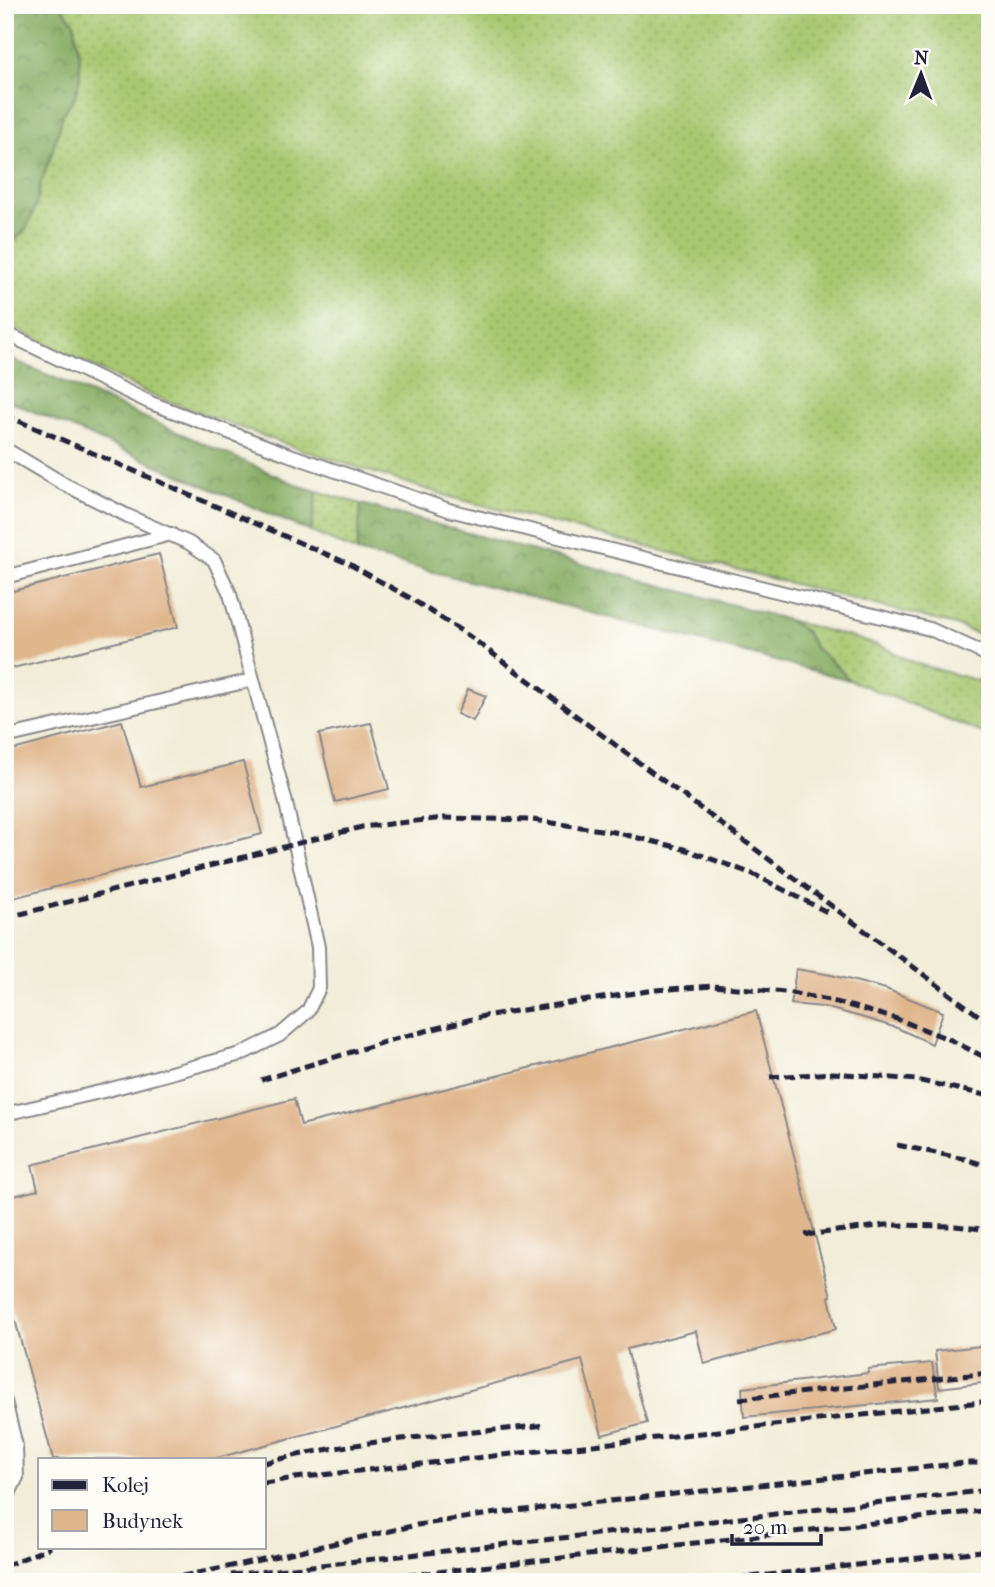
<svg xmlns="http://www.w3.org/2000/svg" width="995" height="1587" font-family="'IM FELL French Canon',serif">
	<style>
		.grass { fill: url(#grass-dots); stroke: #647455; stroke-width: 2 }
		.forest { fill: url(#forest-crowns); stroke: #54674e; stroke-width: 2 }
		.building { fill: #e0b68c }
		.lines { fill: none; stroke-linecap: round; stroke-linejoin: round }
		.lane-casing { stroke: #8a888a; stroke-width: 16 }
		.lane { stroke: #fff; stroke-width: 12 }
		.rail { stroke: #22223b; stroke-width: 5; stroke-dasharray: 10 5; stroke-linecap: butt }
	</style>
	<defs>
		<pattern id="grass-dots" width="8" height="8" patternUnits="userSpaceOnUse" patternTransform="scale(1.75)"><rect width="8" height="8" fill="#a7c76f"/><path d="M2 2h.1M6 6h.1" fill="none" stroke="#8fab61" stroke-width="1.8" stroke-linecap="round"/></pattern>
		<pattern id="forest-crowns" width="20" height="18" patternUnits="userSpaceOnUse" patternTransform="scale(1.75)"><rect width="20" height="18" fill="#85ac62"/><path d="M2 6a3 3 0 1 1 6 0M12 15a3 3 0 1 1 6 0" fill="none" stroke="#6c8c52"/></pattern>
	</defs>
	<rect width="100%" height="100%" fill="#fdfcf7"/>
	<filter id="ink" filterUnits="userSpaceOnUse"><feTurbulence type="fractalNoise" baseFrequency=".0143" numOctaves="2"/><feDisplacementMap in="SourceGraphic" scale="14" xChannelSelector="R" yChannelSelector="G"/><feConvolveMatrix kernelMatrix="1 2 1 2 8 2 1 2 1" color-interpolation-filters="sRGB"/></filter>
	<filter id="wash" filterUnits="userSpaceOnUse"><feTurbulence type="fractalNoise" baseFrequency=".00686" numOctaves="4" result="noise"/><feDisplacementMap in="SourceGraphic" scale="28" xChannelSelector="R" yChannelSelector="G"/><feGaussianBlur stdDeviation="1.57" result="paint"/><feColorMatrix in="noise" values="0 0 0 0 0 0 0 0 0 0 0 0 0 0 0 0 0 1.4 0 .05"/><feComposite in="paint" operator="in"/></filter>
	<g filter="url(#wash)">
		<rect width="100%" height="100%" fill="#f1edd8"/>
		<g class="grass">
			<polygon points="60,5 990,5 990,639 955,625 454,498 299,449 151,395 5,324 5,243 14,241 26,229 38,199 40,185 50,158 63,114 75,96 74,23"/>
			<polygon points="317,491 361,504 357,552 311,532"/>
			<polygon points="788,620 858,639 885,648 914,663 990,684 990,736 849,680 840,669 815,648 806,632"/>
		</g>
		<g class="forest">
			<polygon points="5,5 60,5 74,23 80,60 80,77 75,96 63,114 50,158 40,185 38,199 32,216 26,229 14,241 5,243"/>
			<polygon points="5,356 300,486 317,491 311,532 5,399"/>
			<polygon points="361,504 788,620 806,632 815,648 840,669 849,680 357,552"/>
		</g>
		<g id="blocks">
			<g class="building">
				<polygon points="159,554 178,627 5,670 5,593"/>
				<polygon points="468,689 486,696 473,721 457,714"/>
				<polygon points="122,721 141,787 243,762 262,834 5,900 5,752"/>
				<polygon points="371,723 389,789 335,802 319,734"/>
				<polygon points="796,969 831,975 886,989 943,1012 932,1044 897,1028 861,1017 824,1007 791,1004"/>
				<polygon points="756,1011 831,1296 829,1297 836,1329 704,1364 696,1331 627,1349 647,1423 602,1435 582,1360 213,1459 53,1459 5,1283 5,1198 38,1190 32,1165 294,1099 301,1125"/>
				<polygon points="990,1345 990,1382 939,1388 935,1351"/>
				<polygon points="932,1363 938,1398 744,1417 742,1388 868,1373 868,1369"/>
			</g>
		</g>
	</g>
	<g filter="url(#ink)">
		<use href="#blocks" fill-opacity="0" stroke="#8a888a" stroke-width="2"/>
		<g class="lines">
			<defs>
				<g id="lane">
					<polyline points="5,333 151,403 287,454 449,510 930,629 990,656"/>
					<polyline points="5,449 64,484 128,516 189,543 214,560 230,594 285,799 318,947 319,988 308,1011 280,1035 241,1054 104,1091 5,1114"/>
					<polyline points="5,577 171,534"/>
					<polyline points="5,737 253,680"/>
					<polyline points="5,1401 16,1446 17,1477 5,1502"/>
				</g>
			</defs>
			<use href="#lane" class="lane-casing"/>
			<use href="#lane" class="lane"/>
			<g class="rail">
				<polyline points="5,415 349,564 410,598 469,636 990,1024"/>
				<polyline points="5,918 362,827 444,818 533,820 614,832 684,849 753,874 827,912"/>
				<polyline points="770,1077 833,1073 916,1080 990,1096"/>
				<polyline points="261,1080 387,1041 484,1016 655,990 713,986 786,992 829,1000 897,1019 951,1040 990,1060"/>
				<polyline points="897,1145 965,1159 990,1167"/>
				<polyline points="805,1235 886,1225 955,1226 990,1230"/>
				<polyline points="739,1399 990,1373"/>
				<path d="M264 1463C355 1439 453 1435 546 1425"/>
				<polyline points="264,1483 295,1478 990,1401"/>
				<polyline points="5,1566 51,1547"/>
				<polyline points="231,1575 990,1490"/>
				<polyline points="152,1582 223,1568 417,1525 497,1513 910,1469 965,1463 990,1463"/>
				<polyline points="347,1582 990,1510"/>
				<polyline points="706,1582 990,1550"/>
				<polyline points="917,1582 990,1574"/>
			</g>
		</g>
	</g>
	<rect width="995" height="1587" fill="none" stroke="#fdfcf7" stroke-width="28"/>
	<rect x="38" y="1458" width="228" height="91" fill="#fdfcf7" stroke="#a5a5ac" stroke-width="2"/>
	<rect x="52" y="1480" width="35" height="10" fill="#22223b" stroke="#a5a5ac" stroke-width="2"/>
	<text x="102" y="1492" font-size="21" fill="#22223b">Kolej</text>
	<rect x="52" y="1510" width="35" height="21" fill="#e0b68c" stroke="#a5a5ac" stroke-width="2"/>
	<text x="102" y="1528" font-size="21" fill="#22223b">Budynek</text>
	<g transform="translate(921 74) rotate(1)" stroke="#fdfcf7" stroke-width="5" paint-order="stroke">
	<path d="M0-5L12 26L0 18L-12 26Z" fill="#22223b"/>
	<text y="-10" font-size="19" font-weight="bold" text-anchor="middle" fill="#22223b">N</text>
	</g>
	<path d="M732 1534v10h89v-10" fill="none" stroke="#22223b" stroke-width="3.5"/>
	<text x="743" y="1534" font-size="21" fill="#22223b" stroke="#fdfcf7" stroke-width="5" paint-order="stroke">20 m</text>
</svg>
